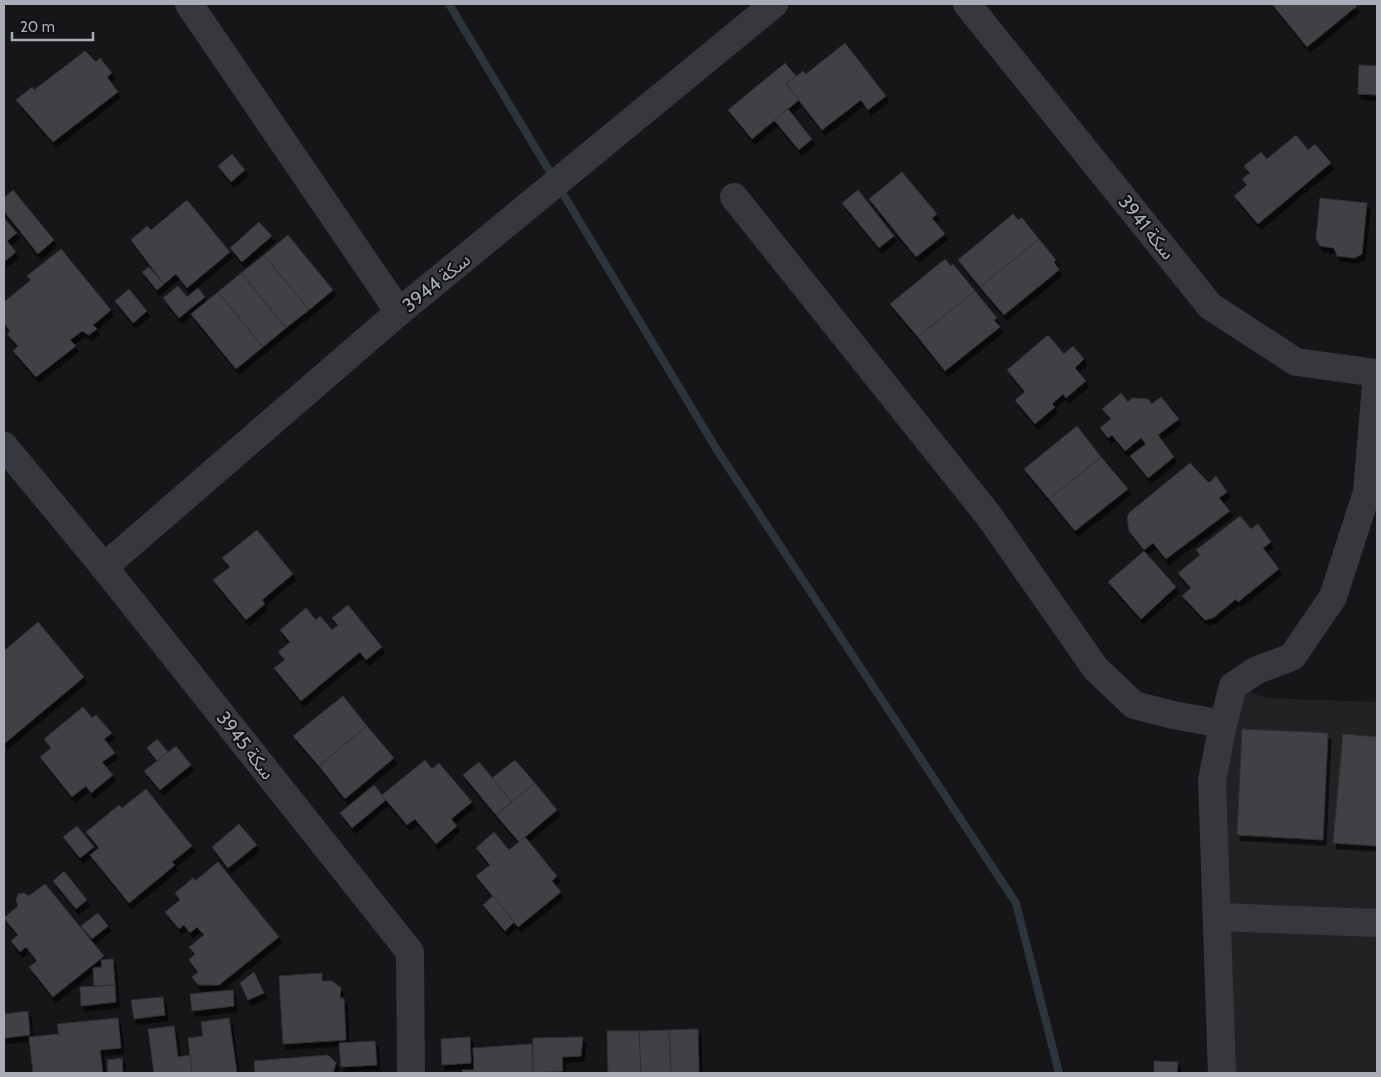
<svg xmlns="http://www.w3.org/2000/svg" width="1381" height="1077" font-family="Cabin,'Noto Sans Arabic',sans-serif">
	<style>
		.built { fill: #222225 }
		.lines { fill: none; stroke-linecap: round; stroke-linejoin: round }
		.stream { stroke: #2c353c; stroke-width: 8 }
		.building { fill: #404145; stroke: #303034; filter: url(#shadow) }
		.minor { stroke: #37383d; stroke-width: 28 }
		.labels { text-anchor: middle; stroke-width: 4; stroke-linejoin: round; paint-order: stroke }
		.street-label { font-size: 19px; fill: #a8adb8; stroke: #111113 }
	</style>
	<defs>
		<filter id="shadow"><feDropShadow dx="3" dy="5.5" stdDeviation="0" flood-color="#0009"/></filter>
	</defs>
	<rect width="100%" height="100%" fill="#161618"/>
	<polygon class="built" points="1233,686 1266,698 1377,702 1377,1073 1231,1073 1212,780"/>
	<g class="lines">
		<polyline class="stream" points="449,4 717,450 1016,903 1059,1073"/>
	</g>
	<g class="building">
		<polygon points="1272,4 1355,4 1357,6 1307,47"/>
		<polygon points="845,43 886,96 868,110 861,100 822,130 786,84 803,71 806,74"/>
		<polygon points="85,51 96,62 100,58 112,73 107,77 118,92 53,142 16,100 32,87 34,90"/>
		<polygon points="785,63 796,76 786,84 799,100 752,139 728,110"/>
		<polygon points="1359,65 1377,66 1377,95 1358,94"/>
		<polygon points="788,109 812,139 799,150 774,120"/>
		<polygon points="1296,135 1308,150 1315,144 1331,163 1258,224 1234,196 1247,185 1242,179 1250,173 1244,166 1261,152 1267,159"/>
		<polygon points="232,154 245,170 231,182 218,166"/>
		<polygon points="902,172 937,214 932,218 945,234 916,257 869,199"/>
		<polygon points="13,190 54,240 38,254 4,211 4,198"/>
		<polygon points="858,190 894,236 879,248 842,203"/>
		<polygon points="1320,198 1367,203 1362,254 1355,258 1337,256 1334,248 1320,246 1316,239"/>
		<polygon points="187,200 230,252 187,288 176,274 164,284 131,240 147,226 151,230"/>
		<polygon points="1013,214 1018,220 1022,218 1039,239 980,287 958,260"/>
		<polygon points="4,218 17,233 7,241 16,252 4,262"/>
		<polygon points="259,222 272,236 242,262 230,248"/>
		<polygon points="288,235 333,290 309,310 264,255"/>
		<polygon points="1039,239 1056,260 1054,262 1059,270 1004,315 980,287"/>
		<polygon points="61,249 111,310 93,325 97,329 89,335 82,331 70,340 76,346 36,377 13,351 18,346 7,334 10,331 4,323 4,302 31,280 27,276"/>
		<polygon points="264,255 309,310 286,328 241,273"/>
		<polygon points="945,259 951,266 953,264 975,291 918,337 890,304"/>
		<polygon points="149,267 164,284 157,290 142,272"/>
		<polygon points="241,273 286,328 263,347 218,292"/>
		<polygon points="178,286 187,297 198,288 205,297 179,318 163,298"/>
		<polygon points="129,289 147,311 133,323 115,301"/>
		<polygon points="975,291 997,318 994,320 1000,327 945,371 918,337"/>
		<polygon points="218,292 263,347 236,369 191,314"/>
		<polygon points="1048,335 1064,354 1073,346 1084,359 1075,368 1086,381 1066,398 1063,394 1052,404 1055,407 1035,424 1015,400 1025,392 1007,370"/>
		<polygon points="1121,393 1128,402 1132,398 1148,399 1152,404 1161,397 1179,419 1158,435 1174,457 1148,478 1130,456 1146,444 1141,438 1125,451 1112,435 1108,438 1100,428 1111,419 1102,409"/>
		<polygon points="1077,426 1101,457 1049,499 1024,469"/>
		<polygon points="1101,457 1128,489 1075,531 1049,499"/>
		<polygon points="1190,463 1209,483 1216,476 1227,492 1219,498 1230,511 1166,559 1153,543 1144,550 1129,531 1127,517 1130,512"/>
		<polygon points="1240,516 1251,529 1258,524 1271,542 1263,548 1279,569 1238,602 1236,599 1213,618 1205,620 1182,596 1191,588 1178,573 1200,555 1196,550"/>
		<polygon points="257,530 293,574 262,600 265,604 246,620 213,580 230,567 222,558"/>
		<polygon points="1144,551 1176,587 1141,619 1108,582"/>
		<polygon points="348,605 382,647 366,660 360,652 301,701 274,668 285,660 278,652 290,642 280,630 306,608 316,620 320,616 332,630 338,625 332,618"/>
		<polygon points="38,622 84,677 4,744 4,651"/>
		<polygon points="343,696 367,726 319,766 293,736"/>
		<polygon points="83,707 92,718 96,715 112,733 104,739 115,753 102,762 113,775 91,793 86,786 72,797 40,757 51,748 44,739"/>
		<polygon points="367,726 394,758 345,799 319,766"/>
		<polygon points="1242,729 1328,733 1323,840 1237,835"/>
		<polygon points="1343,734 1377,737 1377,846 1333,843"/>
		<polygon points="157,739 168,752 157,761 147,748"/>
		<polygon points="176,746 191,765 160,790 144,771"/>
		<polygon points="425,760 432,769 439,763 472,802 451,819 457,826 436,844 415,819 407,825 382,795"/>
		<polygon points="515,760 535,783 512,802 492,778"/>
		<polygon points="479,762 512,802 496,815 463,775"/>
		<polygon points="535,783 557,810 519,842 496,815"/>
		<polygon points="374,785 386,800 352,828 340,813"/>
		<polygon points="146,789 192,846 172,862 175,865 129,903 90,855 99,848 86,832 119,805 122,808"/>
		<polygon points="239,824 257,845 228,868 212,847"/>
		<polygon points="77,826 94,847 80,858 63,837"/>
		<polygon points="494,832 509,850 525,837 557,876 552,881 561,892 518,927 476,876 490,865 476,848"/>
		<polygon points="218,862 279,937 219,985 198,985 192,977 198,972 189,960 195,954 189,947 204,935 197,927 190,933 184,925 179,929 165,912 180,900 175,893 193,878 195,881"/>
		<polygon points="64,871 87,900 76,909 53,881"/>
		<polygon points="45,884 104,956 53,997 29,967 37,961 26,947 20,952 11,941 18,935 4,918 18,906 16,900 18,894 24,893 29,896"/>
		<polygon points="493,896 514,922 505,931 483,905"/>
		<polygon points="98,913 108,926 92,939 81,926"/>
		<polygon points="113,959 115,985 94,986 93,968 102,967 101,960"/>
		<polygon points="254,972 264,993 248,1000 240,983"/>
		<polygon points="322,973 322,981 332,981 341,988 340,998 344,998 346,1040 283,1044 279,976"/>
		<polygon points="115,985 116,1002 81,1006 80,987"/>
		<polygon points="233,990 234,1006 192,1011 190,994"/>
		<polygon points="163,997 165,1015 134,1019 131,1000"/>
		<polygon points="28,1011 30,1035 4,1038 4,1014"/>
		<polygon points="118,1018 121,1048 100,1050 103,1073 33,1073 29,1037 59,1034 57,1024"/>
		<polygon points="229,1018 237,1073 192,1073 188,1038 203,1036 201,1022"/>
		<polygon points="174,1026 178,1057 190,1055 192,1073 154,1073 148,1029"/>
		<polygon points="698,1029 699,1073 671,1073 669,1030"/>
		<polygon points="669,1030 671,1073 641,1073 639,1031"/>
		<polygon points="607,1031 639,1031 641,1073 608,1073"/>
		<polygon points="470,1037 471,1063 442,1065 441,1039"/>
		<polygon points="583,1037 581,1056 562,1057 563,1071 533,1073 533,1038"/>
		<polygon points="375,1041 377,1065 341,1067 339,1043"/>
		<polygon points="532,1044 533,1073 463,1073 462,1070 474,1070 473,1048"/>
		<polygon points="328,1055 336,1063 333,1073 255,1073 254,1061"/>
		<polygon points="122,1058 123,1073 108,1073 107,1060"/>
		<polygon points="1154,1061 1178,1062 1177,1073 1154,1073"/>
	</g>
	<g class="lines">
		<g class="minor">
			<polyline points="189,4 399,312"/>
			<polyline points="967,4 1210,306 1296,362 1377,373 1367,492 1333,597 1292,657 1257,670 1233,686 1223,724 1212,780 1222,1073"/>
			<polyline points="734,197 989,516 1096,669 1134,705 1173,715 1223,724"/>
			<polyline points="4,446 104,567 410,952 411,1073"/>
			<polyline points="104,567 399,312 774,4"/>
			<polyline points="1219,917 1377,923"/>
		</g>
	</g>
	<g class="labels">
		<g class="street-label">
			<text transform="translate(1147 227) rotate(51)" y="7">سكة 3941</text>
			<text transform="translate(436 282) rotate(-39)" y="7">سكة 3944</text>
			<text transform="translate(246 745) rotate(52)" y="7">سكة 3945</text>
		</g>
	</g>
	<rect width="1381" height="1077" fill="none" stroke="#a8adb8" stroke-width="10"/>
	<path d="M12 32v8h81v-8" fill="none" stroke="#a8adb8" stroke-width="2.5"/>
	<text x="20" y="32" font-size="15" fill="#a8adb8" stroke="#111113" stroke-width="4" paint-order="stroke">20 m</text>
</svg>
